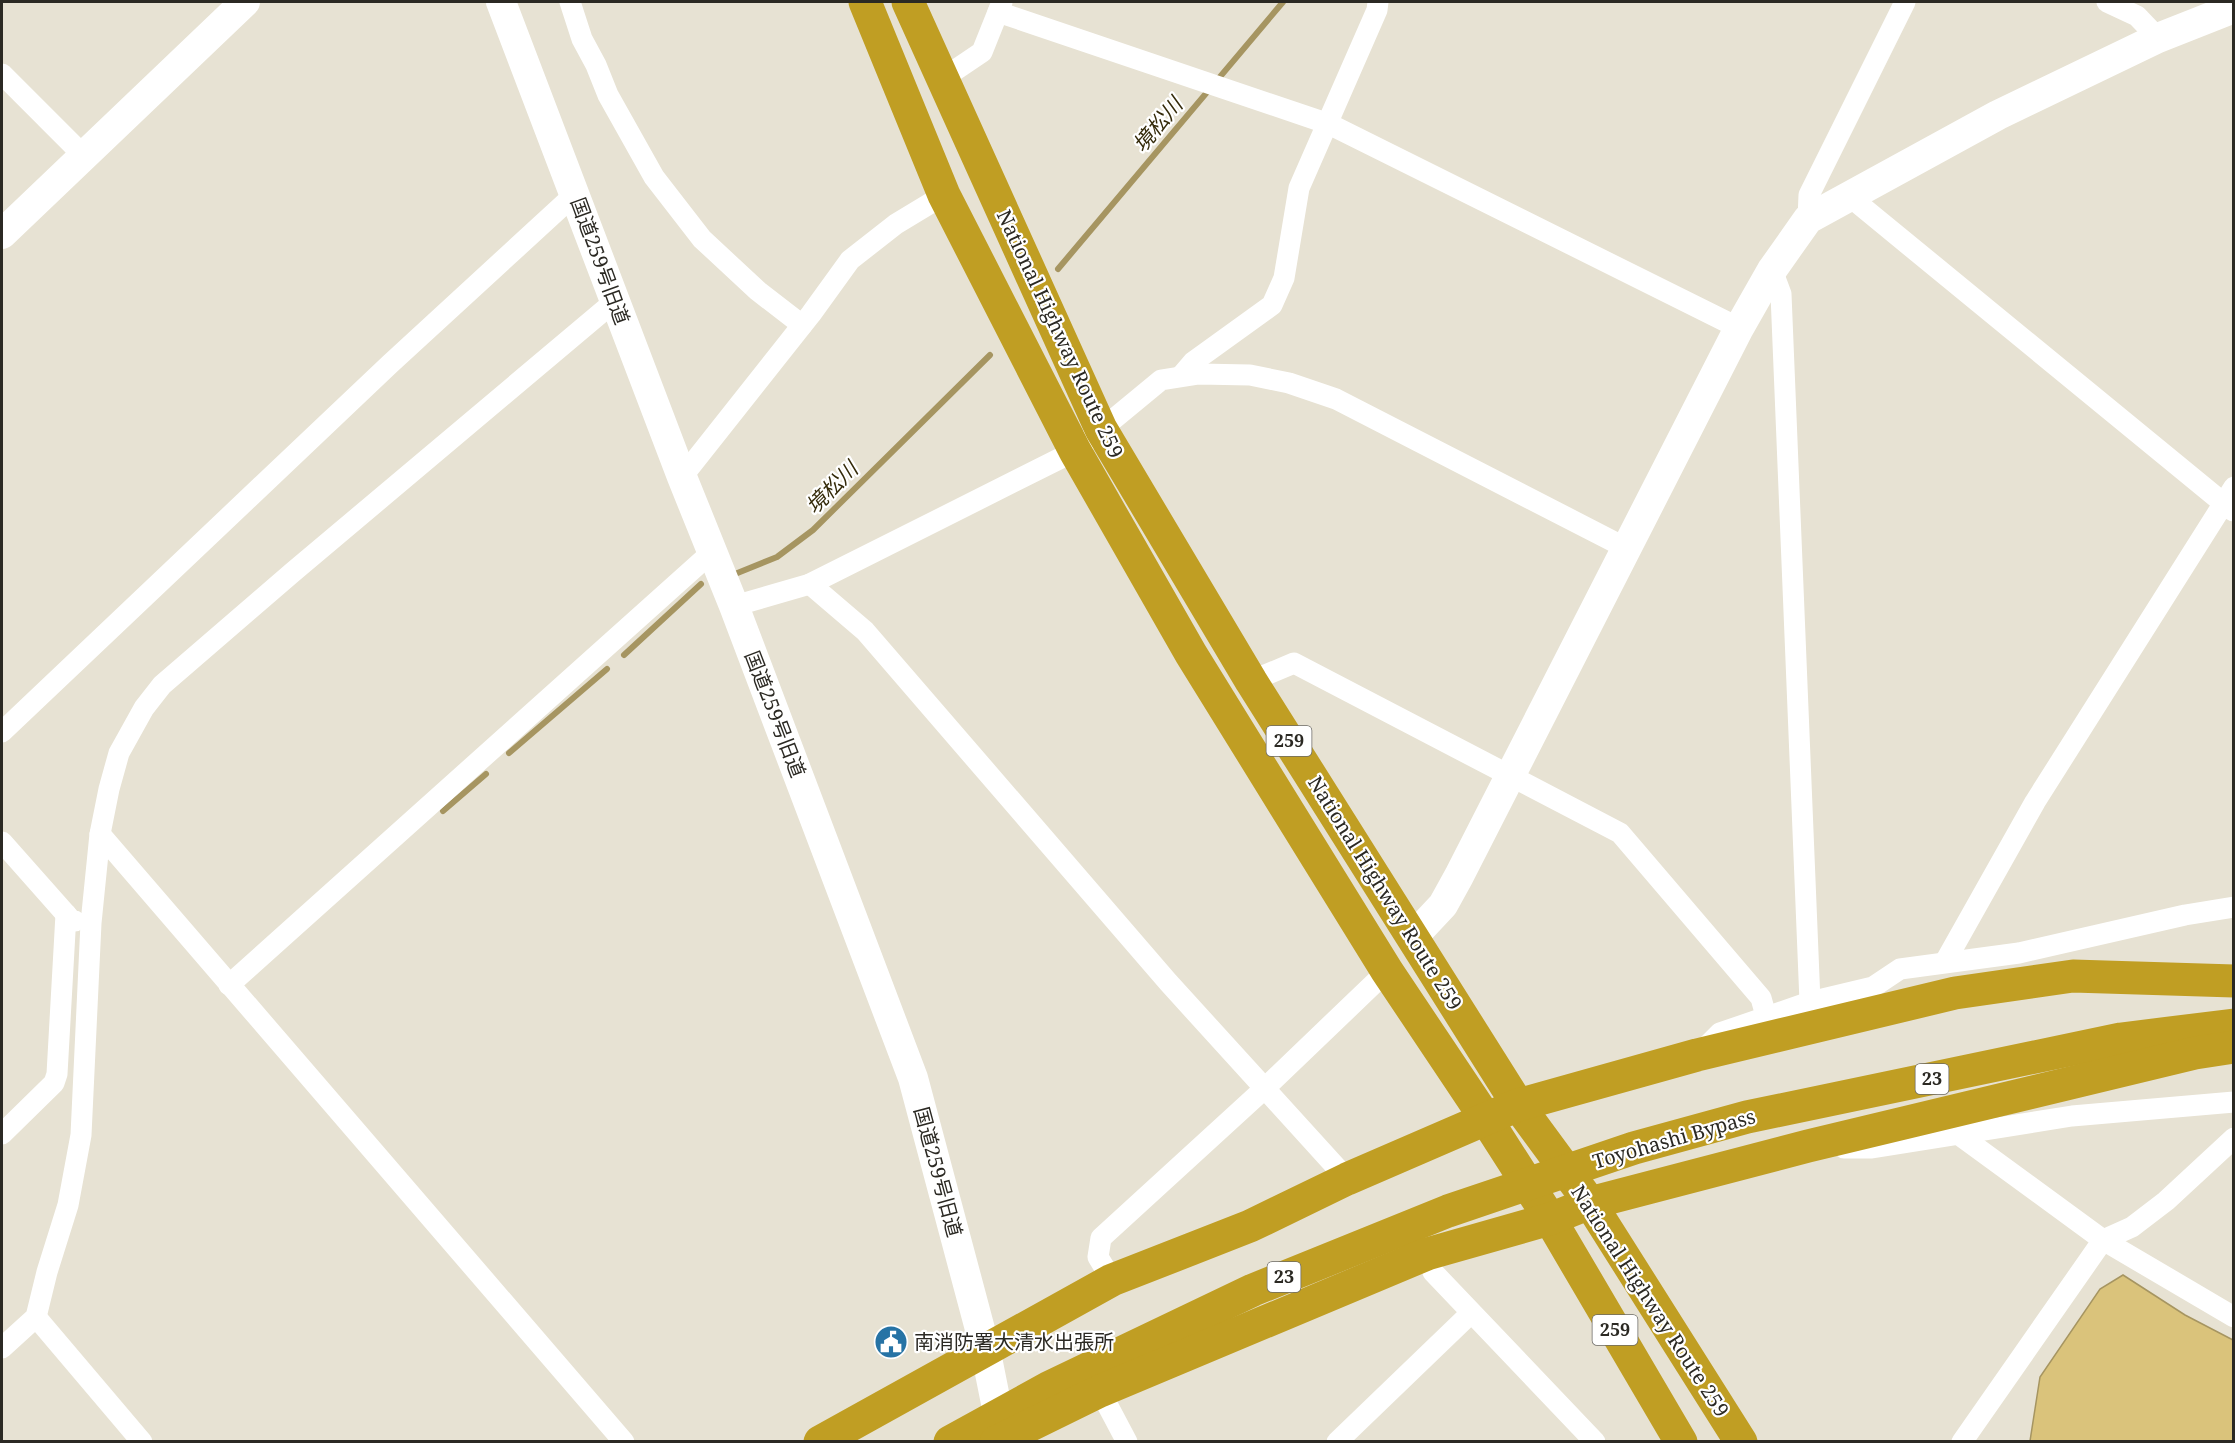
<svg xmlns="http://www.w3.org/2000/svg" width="2235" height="1443" font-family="'Noto Serif','Noto Sans JP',serif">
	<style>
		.water { fill: #dac37b; stroke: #a69561; stroke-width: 1.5 }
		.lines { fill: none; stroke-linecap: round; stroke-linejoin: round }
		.stream { stroke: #a69561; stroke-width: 6 }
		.street { stroke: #fff; stroke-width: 21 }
		.secondary { stroke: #fff; stroke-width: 30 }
		.highway { stroke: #c09e23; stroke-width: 33 }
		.labels { text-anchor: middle; stroke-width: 4.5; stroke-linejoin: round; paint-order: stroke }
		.shield { fill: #fff; stroke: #6b6965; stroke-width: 1.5 }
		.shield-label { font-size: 18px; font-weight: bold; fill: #2b2923 }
		.street-label { font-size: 20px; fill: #2b2923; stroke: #fff }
		.poi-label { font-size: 20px; fill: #2b2923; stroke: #fff; text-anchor: start }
		.water-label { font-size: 21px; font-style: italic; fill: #342a09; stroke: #fff }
	</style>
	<rect width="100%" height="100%" fill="#e7e2d3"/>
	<polygon class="water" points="2123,1275 2185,1315 2233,1340 2233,1441 2030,1441 2040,1377 2100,1289"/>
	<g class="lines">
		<g class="stream">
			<polyline points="1058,269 1283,2"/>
			<polyline points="735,574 777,557 813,530 990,355"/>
			<polyline points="624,655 701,584"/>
			<polyline points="509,753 607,669"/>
			<polyline points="443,811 486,774"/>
		</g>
		<g class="street">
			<polyline points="570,2 582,39 596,65 608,95 654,177 702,239 758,291 802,325"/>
			<polyline points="2107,2 2137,16 2158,38"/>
			<polyline points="998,12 1329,124 1739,328"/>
			<polyline points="2,74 84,156"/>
			<polyline points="942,79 982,52 1002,2"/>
			<polyline points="1849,196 2233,511"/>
			<polyline points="1808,219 1809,195 1905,2"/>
			<polyline points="1772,270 1781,294 1810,1002"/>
			<polyline points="1181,376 1193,362 1272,305 1284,278 1299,188 1377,10 1378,2"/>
			<polyline points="682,477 811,314 850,260 896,224 944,195"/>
			<polyline points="810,584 865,631 1168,982 1347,1179"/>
			<polyline points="734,606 810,584 1075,451 1161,380 1199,374 1250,375 1289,383 1336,399 1626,548"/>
			<polyline points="1251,681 1294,663 1620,833 1761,998 1766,1016"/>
			<polyline points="2,732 390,364 575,194"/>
			<polyline points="100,834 624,1442"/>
			<polyline points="2,842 72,921 75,921"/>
			<polyline points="1945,962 2035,802 2234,487"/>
			<polyline points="229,985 712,552"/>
			<polyline points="1700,1053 1720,1033 1810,1002 1873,987 1900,969 2019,953 2185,915 2234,907"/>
			<polyline points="2,1134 54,1083 57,1074 66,914"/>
			<polyline points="1958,1134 2103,1240 2234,1317"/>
			<polyline points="1844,1148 1872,1148 2072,1116 2234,1102"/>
			<polyline points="1427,1254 1433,1272 1595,1442"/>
			<polyline points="1112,1280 1098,1257 1101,1238 1264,1089 1387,971"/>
			<polyline points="36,1317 142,1442"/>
			<polyline points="2,1348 36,1317 47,1272 68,1205 81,1135 91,923 100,834 109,789 119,753 144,708 162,685 293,572 615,301"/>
			<polyline points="1100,1391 1127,1442"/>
			<polyline points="1337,1442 1471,1313"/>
			<polyline points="1962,1442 2103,1240 2132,1227 2166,1201 2234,1138"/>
		</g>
		<g class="secondary">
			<polyline points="501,2 682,477 734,606 913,1078 985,1348 1003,1438"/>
			<polyline points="2,234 245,2"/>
			<polyline points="1413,937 1443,905 1459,876 1739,328 1772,270 1808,219 1998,115 2158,38 2234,8"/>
		</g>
		<g class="highway">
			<polyline points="865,2 944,195 1075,451 1191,654 1387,971 1486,1119 1550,1219 1681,1442"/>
			<polyline points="908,2 1101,429 1251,681 1518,1105 1590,1203 1741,1442"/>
			<polyline points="820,1442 1112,1280 1250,1226 1347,1179 1518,1105 1697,1055 1955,993 2073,976 2234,981"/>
			<polyline points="950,1442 1048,1388 1253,1290 1448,1211 1634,1148 1747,1117 2121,1039 2234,1025"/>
			<polyline points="996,1442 1100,1391 1427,1254 1550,1219 1590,1203 1808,1146 2195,1053 2234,1047"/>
		</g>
	</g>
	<defs>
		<symbol id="civic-disc" viewBox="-11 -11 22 22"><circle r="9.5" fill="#2673a5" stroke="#fff"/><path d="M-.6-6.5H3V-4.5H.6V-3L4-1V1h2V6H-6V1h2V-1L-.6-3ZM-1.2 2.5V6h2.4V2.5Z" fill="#fff"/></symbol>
	</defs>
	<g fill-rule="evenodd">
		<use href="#civic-disc" x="872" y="1323" width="38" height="38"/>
	</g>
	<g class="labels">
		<g class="shield">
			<rect x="1266.5" y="726" width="45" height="30" rx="4.5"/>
			<rect x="1915.5" y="1064" width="33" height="30" rx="4.5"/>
			<rect x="1267.5" y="1262" width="33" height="30" rx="4.5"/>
			<rect x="1592.5" y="1315" width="45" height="30" rx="4.5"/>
		</g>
		<g class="shield-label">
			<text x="1289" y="747">259</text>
			<text x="1932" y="1085">23</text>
			<text x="1284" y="1283">23</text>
			<text x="1615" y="1336">259</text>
		</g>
		<g class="street-label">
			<text transform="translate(600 261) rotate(70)" y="7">国道259号旧道</text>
			<text transform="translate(1060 334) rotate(65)" y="7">National Highway Route 259</text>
			<text transform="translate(775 714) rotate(69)" y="7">国道259号旧道</text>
			<text transform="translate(1385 893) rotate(58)" y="7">National Highway Route 259</text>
			<text transform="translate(1674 1139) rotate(-16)" y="7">Toyohashi Bypass</text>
			<text transform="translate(938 1172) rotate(75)" y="7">国道259号旧道</text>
			<text transform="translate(1650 1301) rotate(57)" y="7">National Highway Route 259</text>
		</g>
		<g class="poi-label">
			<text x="914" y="1349">南消防署大清水出張所</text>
		</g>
		<g class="water-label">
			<text transform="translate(1158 125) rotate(-50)" y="7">境松川</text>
			<text transform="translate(832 488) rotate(-45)" y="7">境松川</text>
		</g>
	</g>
	<rect width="2235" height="1443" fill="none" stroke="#2b2923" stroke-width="6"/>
</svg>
